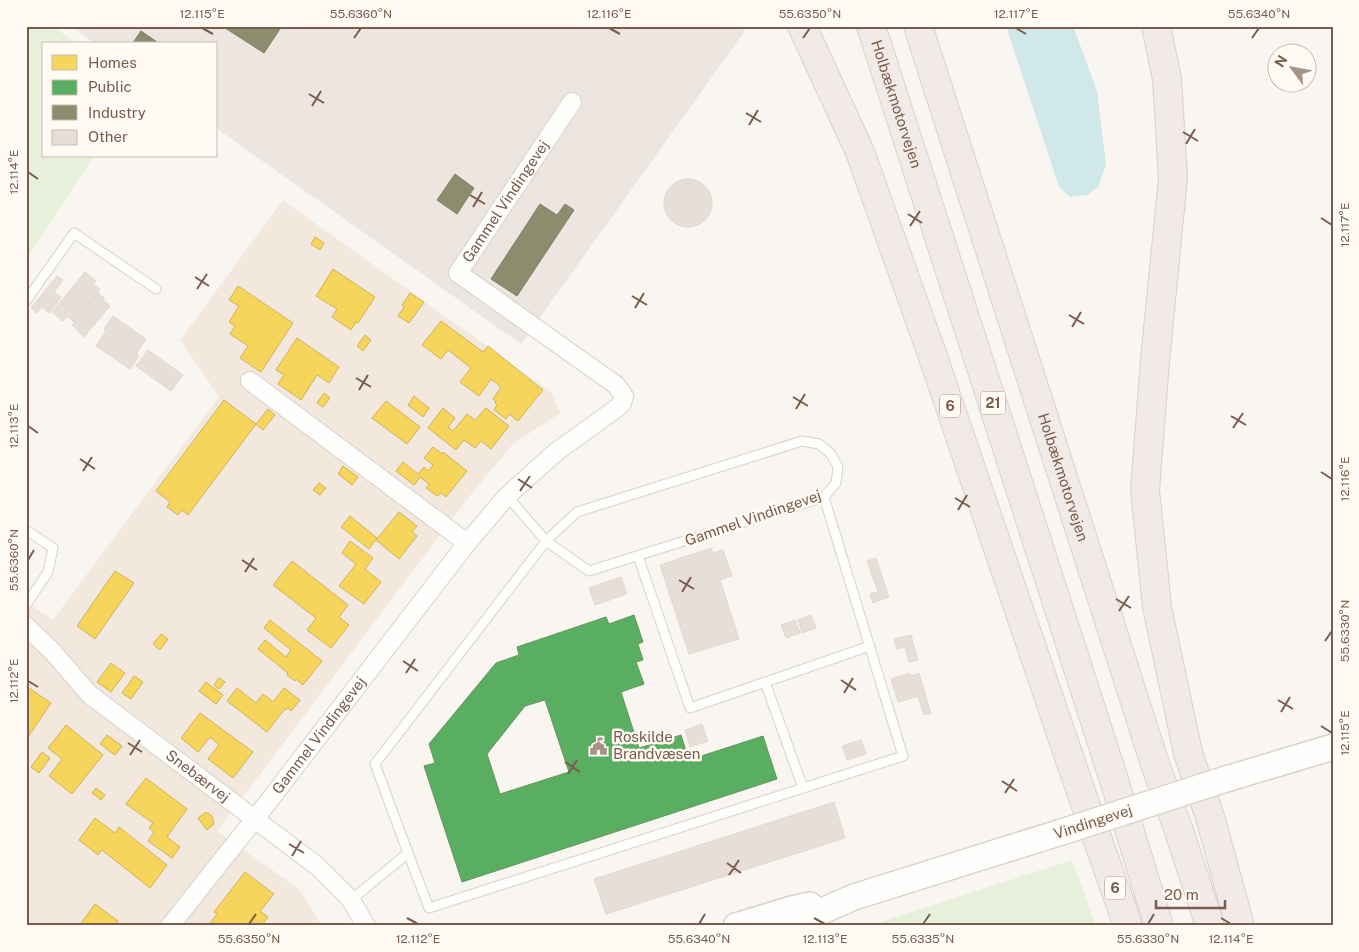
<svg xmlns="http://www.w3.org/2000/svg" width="1359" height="952" font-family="'Public Sans',sans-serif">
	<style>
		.residential { fill: #f2e8de }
		.industrial { fill: #ede5e0 }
		.green { fill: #e7f0db }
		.water { fill: #d0e8ea }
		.homes { fill: #f6d55c; stroke: #d1b158 }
		.public { fill: #5aae61; stroke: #64955b; fill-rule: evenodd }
		.industry { fill: #8c8c6e; stroke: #877e64 }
		.building { fill: #e6ded7; stroke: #e2d8d2 }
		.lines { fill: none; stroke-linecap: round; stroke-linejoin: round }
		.service-casing { stroke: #d7d1cb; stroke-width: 11 }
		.minor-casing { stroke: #d7d1cb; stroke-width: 20 }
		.secondary-casing { stroke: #d9d2cb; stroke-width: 28 }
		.motorway-casing { stroke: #dad1cc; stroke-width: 30 }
		.service { stroke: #fefefd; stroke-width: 9 }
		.minor { stroke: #fefefd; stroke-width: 18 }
		.secondary { stroke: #fefefd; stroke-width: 25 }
		.motorway { stroke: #f2eae7; stroke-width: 28 }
		.secondary-bridge-casing { stroke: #d9d2cb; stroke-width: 28; stroke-linecap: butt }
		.secondary-bridge { stroke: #fefefd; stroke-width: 25 }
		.ticks { fill: none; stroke: #7a5c4d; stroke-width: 2 }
		.labels { text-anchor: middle; stroke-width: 5; stroke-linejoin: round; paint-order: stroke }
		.shield { fill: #fffaf3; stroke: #a28b7f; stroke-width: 1 }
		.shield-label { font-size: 14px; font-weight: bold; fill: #7a5c4d }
		.street-label { font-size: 15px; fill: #7a5c4d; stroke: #fffaf3 }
		.poi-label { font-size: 15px; fill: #7a5c4d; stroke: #fffaf3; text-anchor: start }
		.neatline { fill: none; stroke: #7a5c4d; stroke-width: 2 }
		.ticks-label { font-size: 12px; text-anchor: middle; fill: #7a5c4d }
	</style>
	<rect width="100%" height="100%" fill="#f9f5f0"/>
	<polygon class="residential" points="283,200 552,393 560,413 513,444 472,493 217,831 299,889 322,926 26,926 26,602 53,620 219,397 180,340"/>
	<polygon class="industrial" points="71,26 741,26 744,32 521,344 216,128 216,44 96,44"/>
	<g class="green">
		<polygon points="26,26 52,26 78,44 44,44 44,156 94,156 26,259"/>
		<polygon points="1072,860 1096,926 868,926"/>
	</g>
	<polygon class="water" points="1006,26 1073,26 1097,91 1106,165 1098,187 1087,195 1070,197 1059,187"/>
	<g class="homes">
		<polygon points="315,237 324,243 320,250 311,244"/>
		<polygon points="333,269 375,297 358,323 356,322 351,330 332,317 337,309 316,296"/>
		<polygon points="238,286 293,323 261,372 240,358 248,346 230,334 235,326 229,322 239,306 229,300"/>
		<polygon points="410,293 424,302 409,323 398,316 404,307 402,305"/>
		<polygon points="441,321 483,352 488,346 543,390 518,421 509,414 506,419 494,410 497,405 495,403 496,401 493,399 501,387 491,379 479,396 460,382 471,368 448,350 441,359 422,345"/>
		<polygon points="365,335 371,340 363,351 357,346"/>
		<polygon points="297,338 339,367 329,383 317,375 301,400 278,384 284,375 276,370"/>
		<polygon points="324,393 330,398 323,407 317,403"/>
		<polygon points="414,396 429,408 423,417 408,405"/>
		<polygon points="224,400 256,424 188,515 182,510 178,515 167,507 170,502 156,491"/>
		<polygon points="386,401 420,427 407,444 372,418"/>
		<polygon points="443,408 455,418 448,427 453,431 467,414 475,420 486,408 509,426 491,449 481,441 475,448 464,440 456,450 428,428"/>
		<polygon points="268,409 275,415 263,430 256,424"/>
		<polygon points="433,447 442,454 443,452 467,471 446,497 441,493 437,496 426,488 429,484 420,477 414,485 396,471 403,462 418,474 424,467 428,471 433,465 424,458"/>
		<polygon points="343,466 358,477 352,485 338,474"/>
		<polygon points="319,483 326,488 320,495 313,490"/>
		<polygon points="399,512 417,526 412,532 417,536 399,559 376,540"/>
		<polygon points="350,516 377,538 369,549 341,527"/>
		<polygon points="350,541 373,558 365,569 381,582 364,604 339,586 356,564 342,553"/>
		<polygon points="292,561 348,605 339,617 349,625 331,648 307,630 316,618 273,585"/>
		<polygon points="115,571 134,583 95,639 77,626"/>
		<polygon points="270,620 322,661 303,685 296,679 295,681 287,675 288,673 258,649 265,640 286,657 291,650 264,628"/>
		<polygon points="161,634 168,639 160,650 153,644"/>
		<polygon points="111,663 125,673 111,692 97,682"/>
		<polygon points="134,676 143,682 131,699 122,693"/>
		<polygon points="219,678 225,682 219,689 214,685"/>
		<polygon points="206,682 223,695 216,704 199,691"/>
		<polygon points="26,686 51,703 26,740"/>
		<polygon points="237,688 256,703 263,694 273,702 284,688 300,700 291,711 288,708 284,710 267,732 227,701"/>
		<polygon points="200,713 253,752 233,778 208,759 219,745 210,737 198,752 181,738"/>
		<polygon points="66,725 103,755 72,794 49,776 62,759 48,748"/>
		<polygon points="107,735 122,746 115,755 100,744"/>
		<polygon points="42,752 50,758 39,773 31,767"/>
		<polygon points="146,778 187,809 167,837 180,847 172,858 148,841 154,832 149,828 153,823 126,804"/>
		<polygon points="96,788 105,795 101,800 92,793"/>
		<polygon points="206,812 212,816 214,824 207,830 198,818"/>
		<polygon points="95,818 115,833 119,827 167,865 150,888 102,850 98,855 79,840"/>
		<polygon points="245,872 274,894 260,911 268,917 261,926 208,926 217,914 214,912"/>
		<polygon points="95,904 118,921 114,926 79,926"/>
	</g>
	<path class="public" d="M634 615 643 642 638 644 643 660 636 662 644 684 621 692 639 748 681 735 689 760 763 736 777 779 462 882 424 766 435 763 429 744 496 663 519 655 517 647 606 617 609 624ZM545 700 569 772 500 794 487 754 525 706Z"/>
	<g class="industry">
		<polygon points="222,26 282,26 264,53"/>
		<polygon points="141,31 160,44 132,44"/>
		<polygon points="455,174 474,188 457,214 437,200"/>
		<polygon points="540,204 557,215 565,204 574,210 517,296 491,279"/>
	</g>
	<g class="building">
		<circle cx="688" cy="203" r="24"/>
		<polygon points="85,272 96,281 93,284 100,289 74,322 67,316 63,321 52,312"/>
		<polygon points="57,276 63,280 54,292 61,297 49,313 42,307 37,313 31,308"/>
		<polygon points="98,293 105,299 103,300 110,306 84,337 72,325"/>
		<polygon points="113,316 146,339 136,354 139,356 130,369 96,346 106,331 104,329"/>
		<polygon points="148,350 183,375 171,391 136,366"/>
		<polygon points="711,548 713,553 723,550 732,576 720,580 739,639 689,654 660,565"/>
		<polygon points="876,558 889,597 873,603 870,594 878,592 867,561"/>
		<polygon points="621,577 627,594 595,605 589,588"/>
		<polygon points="811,615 816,628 802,633 798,620"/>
		<polygon points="795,620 800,633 786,638 781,625"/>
		<polygon points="911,635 918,660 909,662 905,647 897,649 894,639"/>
		<polygon points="909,673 911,676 919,673 931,713 924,715 918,696 898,702 891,679"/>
		<polygon points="702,724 708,741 690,747 685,730"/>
		<polygon points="861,740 866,754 847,760 842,746"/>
		<polygon points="834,802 845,838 606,914 594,879"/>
	</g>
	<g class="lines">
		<defs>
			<g id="service">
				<polyline points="26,301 74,233 156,289"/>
				<polygon points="802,441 819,444 831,454 838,467 836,483 824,497 589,571 546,541 577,512"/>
				<polyline points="26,530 53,548 48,572 26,605"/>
				<polyline points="638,556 690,708 870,646"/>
				<polyline points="765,682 803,788"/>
				<polyline points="408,853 429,908 903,756 824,497"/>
				<polyline points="351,900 408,853 375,764 546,541 507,496"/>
			</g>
			<g id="minor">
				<polyline points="250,381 467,543"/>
				<path id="s1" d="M26 626 52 651 89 694 317 866 351 900 366 926"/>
				<path id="s2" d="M170 926 265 806 467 543 507 496 556 452 617 408 622 403 624 396 616 385 458 273 572 102"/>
			</g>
			<g id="secondary">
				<polyline points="1226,779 1333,747"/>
				<polyline points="736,926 792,909 810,905"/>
				<polyline points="788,926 854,897 1068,830"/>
			</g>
			<g id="motorway">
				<polyline points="802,26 860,152 932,354 1081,792 1128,926"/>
				<path id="s3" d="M871 26 1114 780 1159 926"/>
				<path id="s4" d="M918 26 1156 767 1179 831 1210 926"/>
				<polyline points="1156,26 1167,79 1173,178 1155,361 1145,490 1157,607 1188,753 1210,817 1240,926"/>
			</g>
		</defs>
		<use href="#service" class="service-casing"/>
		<use href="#minor" class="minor-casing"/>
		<use href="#secondary" class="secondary-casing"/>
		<use href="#motorway" class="motorway-casing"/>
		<use href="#service" class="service"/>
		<use href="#minor" class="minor"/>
		<use href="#secondary" class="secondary"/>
		<use href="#motorway" class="motorway"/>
		<defs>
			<polyline id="secondary-bridge" points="1068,830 1226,779"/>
		</defs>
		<use href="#secondary-bridge" class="secondary-bridge-casing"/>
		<use href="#secondary-bridge" class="secondary-bridge"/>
	</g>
	<path class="ticks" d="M202 28 213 34M609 28 620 34M1016 28 1026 34M354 38 361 28M803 38 810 28M1252 38 1259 28M309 94 324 103M312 106 321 91M746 113 761 122M749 125 758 110M1183 132 1198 141M1186 144 1195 129M28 172 38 179M470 195 485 204M473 207 482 192M908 214 922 223M1321 218 1332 225M910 226 920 211M195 277 209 286M197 289 207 274M632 296 647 305M635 308 644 293M1069 315 1084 324M1072 327 1081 312M356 378 371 387M359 390 368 375M793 397 808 406M796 409 805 394M1231 416 1246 425M28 426 38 433M1233 428 1243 413M80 459 95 469M83 471 92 457M1321 472 1332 479M518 479 532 488M520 491 530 476M955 498 970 507M958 510 967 495M28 560 34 550M242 560 257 570M245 572 254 558M679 580 694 589M682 592 691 577M1116 599 1131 608M1119 611 1129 596M1325 641 1332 631M403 661 418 671M406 673 415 659M841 680 856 690M28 681 38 687M844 693 853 678M1278 700 1293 709M1281 712 1290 697M1321 726 1332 733M128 743 142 752M130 755 140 740M565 762 580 772M568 774 577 760M1002 781 1017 791M1005 793 1014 779M289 844 304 853M292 856 301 841M727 863 741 873M729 875 739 860M407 918 418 924M814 918 825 924M1221 918 1231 924M249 924 256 914M699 924 705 914M923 924 930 914M1148 924 1154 914"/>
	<defs>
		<symbol id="civic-bare" viewBox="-9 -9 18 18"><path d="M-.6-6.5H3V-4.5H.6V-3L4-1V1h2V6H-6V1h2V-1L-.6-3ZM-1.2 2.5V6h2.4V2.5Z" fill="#a69286" stroke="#fffaf3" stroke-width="2.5" paint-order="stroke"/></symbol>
	</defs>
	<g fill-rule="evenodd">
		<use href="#civic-bare" x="586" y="734" width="25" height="25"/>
	</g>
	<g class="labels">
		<g class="shield">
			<rect x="980.5" y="391.5" width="25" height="23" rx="4"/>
			<rect x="940" y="394.5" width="20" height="23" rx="4"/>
			<rect x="1105" y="876.5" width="20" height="23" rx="4"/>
		</g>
		<g class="shield-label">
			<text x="993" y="408">21</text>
			<text x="950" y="411">6</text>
			<text x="1115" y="893">6</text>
		</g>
		<g class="street-label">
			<text dy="5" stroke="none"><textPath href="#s3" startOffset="82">Holbækmotorvejen</textPath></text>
			<text dy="5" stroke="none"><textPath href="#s2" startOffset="995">Gammel Vindingevej</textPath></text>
			<text dy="5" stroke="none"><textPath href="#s4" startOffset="474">Holbækmotorvejen</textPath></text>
			<text transform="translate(753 518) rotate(-19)" y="5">Gammel Vindingevej</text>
			<text dy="5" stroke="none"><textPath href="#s2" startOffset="242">Gammel Vindingevej</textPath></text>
			<text dy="5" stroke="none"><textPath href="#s1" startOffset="229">Snebærvej</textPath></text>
			<text transform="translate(1093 822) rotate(-18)" y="5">Vindingevej</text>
		</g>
		<g class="poi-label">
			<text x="613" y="742">Roskilde<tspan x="613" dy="17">Brandvæsen</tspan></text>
		</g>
	</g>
	<rect width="1359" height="952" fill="none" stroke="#fffaf3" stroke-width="55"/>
	<rect x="42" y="42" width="175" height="115" fill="#fffaf3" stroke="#cabbb1"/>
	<rect x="52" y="55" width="25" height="15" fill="#f6d55c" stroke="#cabbb1"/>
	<text x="88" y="68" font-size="15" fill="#7a5c4d">Homes</text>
	<rect x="52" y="80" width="25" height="15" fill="#5aae61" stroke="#cabbb1"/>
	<text x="88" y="92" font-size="15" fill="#7a5c4d">Public</text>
	<rect x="52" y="105" width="25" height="15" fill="#8c8c6e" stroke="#cabbb1"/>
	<text x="88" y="118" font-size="15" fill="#7a5c4d">Industry</text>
	<rect x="52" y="130" width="25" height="15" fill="#e6ded7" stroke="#cabbb1"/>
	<text x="88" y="142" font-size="15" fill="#7a5c4d">Other</text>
	<g transform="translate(1292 68) rotate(302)"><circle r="24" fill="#fffaf3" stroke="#cabbb1"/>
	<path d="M0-4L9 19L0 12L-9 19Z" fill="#a69286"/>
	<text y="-8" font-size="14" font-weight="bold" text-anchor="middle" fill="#7a5c4d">N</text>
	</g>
	<path d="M1156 900v8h69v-8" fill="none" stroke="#7a5c4d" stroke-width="2.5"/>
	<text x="1164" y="900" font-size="15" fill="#7a5c4d" stroke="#fffaf3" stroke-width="4" paint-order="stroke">20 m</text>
	<rect x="28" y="28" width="1304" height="896" class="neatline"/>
	<g class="ticks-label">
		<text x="202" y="18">12.115°E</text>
		<text x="361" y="18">55.6360°N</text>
		<text x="609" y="18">12.116°E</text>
		<text x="810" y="18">55.6350°N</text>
		<text x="1016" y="18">12.117°E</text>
		<text x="1259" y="18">55.6340°N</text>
		<text transform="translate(14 172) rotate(-90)" y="4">12.114°E</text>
		<text transform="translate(1345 225) rotate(-90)" y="4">12.117°E</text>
		<text transform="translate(14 426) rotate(-90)" y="4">12.113°E</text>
		<text transform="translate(1345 479) rotate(-90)" y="4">12.116°E</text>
		<text transform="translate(14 560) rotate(-90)" y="4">55.6360°N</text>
		<text transform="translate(1345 631) rotate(-90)" y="4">55.6330°N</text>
		<text transform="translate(14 681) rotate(-90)" y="4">12.112°E</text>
		<text transform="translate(1345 733) rotate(-90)" y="4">12.115°E</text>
		<text x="249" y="943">55.6350°N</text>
		<text x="418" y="943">12.112°E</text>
		<text x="699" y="943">55.6340°N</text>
		<text x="825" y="943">12.113°E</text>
		<text x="923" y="943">55.6335°N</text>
		<text x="1148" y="943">55.6330°N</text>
		<text x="1231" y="943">12.114°E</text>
	</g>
</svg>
